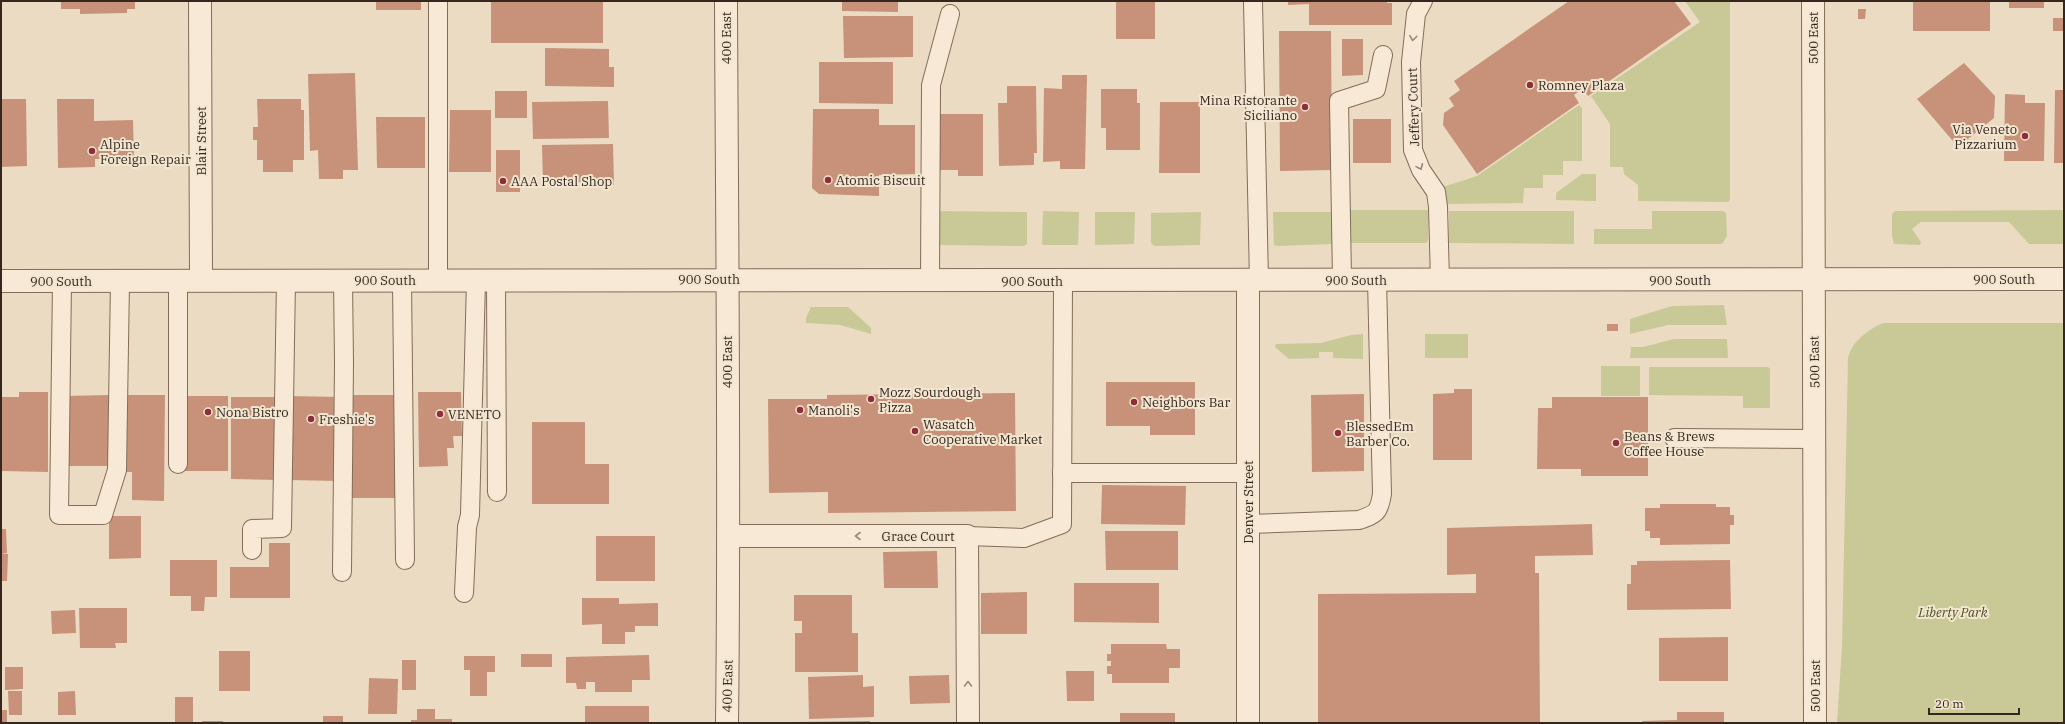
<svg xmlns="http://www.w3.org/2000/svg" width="2065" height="724" font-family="'IBM Plex Serif',serif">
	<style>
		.green { fill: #c8c997 }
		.building { fill: #c8927a }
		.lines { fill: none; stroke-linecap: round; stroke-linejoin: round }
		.service-casing { stroke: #846c5a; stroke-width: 20 }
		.minor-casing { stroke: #846c5a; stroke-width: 24 }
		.tertiary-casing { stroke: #846c5a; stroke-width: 24 }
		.service { stroke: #f7e9d5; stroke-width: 18 }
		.minor { stroke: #f7e9d5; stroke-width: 22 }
		.tertiary { stroke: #f7e9d5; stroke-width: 22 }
		.oneway { stroke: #96887a }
		.poi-dot { fill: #902d38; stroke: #f3e6d1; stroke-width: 1.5 }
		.labels { text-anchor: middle; stroke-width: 4; stroke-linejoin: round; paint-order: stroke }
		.street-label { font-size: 13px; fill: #35261e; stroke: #f3e6d1 }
		.poi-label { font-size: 13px; fill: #35261e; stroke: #f3e6d1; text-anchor: start }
		.park-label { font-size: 13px; font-style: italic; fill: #4a5025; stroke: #f3e6d1 }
	</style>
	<rect width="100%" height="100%" fill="#ebdbc2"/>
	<g class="green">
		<polygon points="1685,1 1730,1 1730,200 1728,202 1638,201 1638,185 1624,174 1623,167 1610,167 1610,124 1591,96 1700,22"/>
		<polygon points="1579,105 1582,108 1582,161 1563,161 1563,175 1543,175 1543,188 1524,188 1523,203 1446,204 1446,192 1443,187 1477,176"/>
		<polygon points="1582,174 1596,174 1596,201 1556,200 1556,193"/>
		<polygon points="1348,210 1428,210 1428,240 1426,243 1350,243"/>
		<polygon points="2064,210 2064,244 2029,244 2009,222 1921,222 1912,229 1921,242 1920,245 1894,244 1892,236 1892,214 1895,211"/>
		<polygon points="937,211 1027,212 1027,244 1024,246 940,245 939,244"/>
		<polygon points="1043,211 1079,212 1078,245 1044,245 1042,244"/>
		<polygon points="1449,211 1574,211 1574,244 1449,243"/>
		<polygon points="1652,211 1723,211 1726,213 1727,236 1722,244 1594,244 1594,229 1652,229"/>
		<polygon points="1095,212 1135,212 1134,244 1095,245"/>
		<polygon points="1201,212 1200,245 1155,246 1151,243 1151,213"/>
		<polygon points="1273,212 1332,212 1332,244 1278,246 1274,245"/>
		<polygon points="1724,305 1727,325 1668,325 1630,334 1630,319 1672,306"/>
		<polygon points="811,307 848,307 871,328 871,334 840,325 806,323 806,318"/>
		<path d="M1883 323H2064V723H1837L1842 647 1848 358C1852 341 1868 330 1883 323Z"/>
		<polygon points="1363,334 1363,359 1333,358 1333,352 1319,352 1319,358 1289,359 1275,347 1276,344 1321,343 1351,335"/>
		<rect x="1425" y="334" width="43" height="24"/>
		<polygon points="1674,339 1727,339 1728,358 1630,358 1631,347 1643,347"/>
		<rect x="1601" y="366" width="39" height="30"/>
		<polygon points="1649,367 1768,367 1770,369 1770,408 1743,408 1743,396 1649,395"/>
	</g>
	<g class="building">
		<polygon points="61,1 135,1 135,9 127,9 127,13 80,14 80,9 61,9"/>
		<rect x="376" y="1" width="45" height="9"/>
		<rect x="491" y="1" width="112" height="42"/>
		<polygon points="842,1 898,1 898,12 842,11"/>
		<rect x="1116" y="1" width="39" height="38"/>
		<polygon points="1288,1 1387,1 1387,3 1392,3 1392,25 1309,25 1309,4 1288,5"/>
		<polygon points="1569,1 1674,1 1691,24 1588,96 1582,89 1574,95 1579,103 1477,174 1443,125 1444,113 1454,106 1449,98 1460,90 1454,81"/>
		<rect x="1913" y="1" width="77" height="30"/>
		<rect x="2009" y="1" width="35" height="7"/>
		<polygon points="1858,9 1866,9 1865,19 1858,19"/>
		<polygon points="843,16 913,16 913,57 844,58"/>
		<rect x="2053" y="18" width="11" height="13"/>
		<polygon points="1279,31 1331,31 1332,170 1280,171"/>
		<polygon points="1342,39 1363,39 1363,75 1342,76"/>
		<polygon points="545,48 609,49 609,67 614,67 614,87 545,86"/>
		<polygon points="819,62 893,62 893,104 819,103"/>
		<polygon points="1964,63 1995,96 1994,118 1958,147 1917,99"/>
		<polygon points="355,73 358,170 343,170 343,179 319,179 318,150 310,151 308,74"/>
		<polygon points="1062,75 1087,75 1085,169 1060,169 1060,161 1043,162 1044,88 1062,89"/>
		<polygon points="1007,86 1036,86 1037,153 1034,153 1034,165 999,166 998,103 1007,103"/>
		<polygon points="1101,89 1137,89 1137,103 1140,103 1140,150 1106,150 1106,128 1101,128"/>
		<polygon points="2055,90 2064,90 2064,163 2054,163"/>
		<rect x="495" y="91" width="32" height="27"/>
		<polygon points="2005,94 2025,95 2025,103 2045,103 2044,161 2004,161"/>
		<polygon points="1,99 26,99 27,166 1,167"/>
		<polygon points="57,99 94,99 94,121 133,120 134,158 95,159 95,167 58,168"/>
		<polygon points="257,99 301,99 301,110 304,110 304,160 293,160 293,172 263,172 263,160 257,160 257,140 253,140 253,127 258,127"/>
		<polygon points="608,101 609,138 533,139 532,102"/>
		<polygon points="1160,102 1200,102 1200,173 1159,173"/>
		<polygon points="813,109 879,109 879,125 915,125 915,174 879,175 879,196 819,194 812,188"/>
		<polygon points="450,110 491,110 491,172 449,172"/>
		<polygon points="940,114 983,114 983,176 958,176 958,170 940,170"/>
		<polygon points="376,117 425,117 425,168 377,168"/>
		<rect x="1353" y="119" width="38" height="44"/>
		<polygon points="613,144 614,185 588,186 588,182 543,183 542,145"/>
		<rect x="496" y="150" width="24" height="42"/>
		<rect x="1607" y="324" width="11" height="7"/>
		<polygon points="1106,382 1195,382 1195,435 1150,435 1150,426 1106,426"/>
		<polygon points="1454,389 1472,389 1472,460 1433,460 1433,394 1454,393"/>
		<polygon points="19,392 48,392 48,472 2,471 2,397 19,397"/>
		<polygon points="418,392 461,392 462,436 453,436 454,448 447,448 448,466 419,467"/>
		<polygon points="1015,393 1016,511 828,513 828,492 769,493 768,399 827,399 827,395"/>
		<polygon points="1364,394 1364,471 1312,472 1311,395"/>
		<polygon points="109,395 110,466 65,466 64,396"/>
		<polygon points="127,395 165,395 164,501 132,500 132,472 127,472 127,447 123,447 124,421 127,421"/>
		<rect x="352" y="395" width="44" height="103"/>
		<polygon points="188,396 228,396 228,471 182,471 182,408 188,408"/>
		<polygon points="289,396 340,397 339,481 288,480"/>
		<polygon points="231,397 280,397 279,480 231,479"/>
		<polygon points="1552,397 1648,397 1648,476 1581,476 1581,469 1537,469 1538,408 1552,408"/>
		<polygon points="532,422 585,422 585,464 609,464 609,504 532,504"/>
		<polygon points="1102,485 1186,486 1185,525 1101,524"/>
		<polygon points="1660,504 1716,504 1716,507 1730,507 1730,515 1734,515 1734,525 1730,525 1730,544 1660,545 1660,538 1650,538 1650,531 1645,531 1645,508 1660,508"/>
		<polygon points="109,516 141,516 141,558 109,559"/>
		<polygon points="1592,524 1593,555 1535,556 1535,573 1539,573 1540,723 1318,723 1318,594 1476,593 1476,574 1447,575 1447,528"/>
		<polygon points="1,529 6,529 7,553 1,554"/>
		<polygon points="1105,531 1178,531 1178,570 1106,570"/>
		<rect x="596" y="536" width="59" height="45"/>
		<polygon points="269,543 290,543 290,598 230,598 230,567 269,567"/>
		<polygon points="937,551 938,588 884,588 883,552"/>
		<polygon points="1,554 8,554 7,581 1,581"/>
		<polygon points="170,560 217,560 217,597 205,597 204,611 191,611 191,596 170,596"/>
		<polygon points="1730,560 1731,609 1627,610 1627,584 1631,584 1631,565 1637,565 1637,561"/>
		<polygon points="1074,583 1159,583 1159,623 1074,622"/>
		<polygon points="1027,592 1027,634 981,634 981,593"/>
		<polygon points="794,595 852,595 852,633 858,633 858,672 795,672 795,633 802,633 802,621 794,621"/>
		<polygon points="582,598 619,598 619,604 658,603 658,626 635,626 635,632 625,632 625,644 602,644 602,624 582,625"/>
		<polygon points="79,608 127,608 127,643 115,643 116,648 80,648"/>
		<polygon points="75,610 76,633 52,634 51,611"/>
		<polygon points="1728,637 1728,681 1659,681 1659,638"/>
		<polygon points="1111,644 1166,644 1167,649 1180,649 1180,668 1169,668 1169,683 1112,683 1112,674 1107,674 1107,666 1111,666 1111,661 1107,661 1107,654 1111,654"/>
		<rect x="219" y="651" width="31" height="40"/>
		<rect x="521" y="654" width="31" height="13"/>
		<polygon points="649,655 650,680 632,680 632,692 595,692 595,682 586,682 586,689 577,689 576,683 566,683 566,657"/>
		<polygon points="464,656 495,656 495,672 487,672 487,696 470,696 470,670 464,670"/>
		<rect x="402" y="660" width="14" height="30"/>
		<polygon points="5,667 23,667 23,689 5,690"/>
		<polygon points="1066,671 1094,671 1094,701 1067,701"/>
		<polygon points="863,675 863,687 874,686 874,717 809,719 808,677"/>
		<polygon points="949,675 950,703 910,704 909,676"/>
		<polygon points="369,678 398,679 397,714 368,714"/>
		<polygon points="8,691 22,691 22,715 9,715"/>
		<polygon points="75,691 76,715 58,715 58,692"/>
		<rect x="175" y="697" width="18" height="26"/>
		<rect x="585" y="706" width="64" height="17"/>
		<polygon points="417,709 435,709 435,719 452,719 452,723 411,723 411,720 417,720"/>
		<rect x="1" y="710" width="6" height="13"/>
		<polygon points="1677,712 1724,712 1724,723 1642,723 1642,721 1677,720"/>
		<rect x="1120" y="713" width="55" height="10"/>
		<rect x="323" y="716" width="20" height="7"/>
		<rect x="202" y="721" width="21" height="2"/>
		<polygon points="870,721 870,723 792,723 792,722"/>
	</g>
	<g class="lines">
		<defs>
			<g id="service">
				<polyline points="438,1 438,280"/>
				<polyline points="1423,1 1416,14 1411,62 1413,150 1421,170 1436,192 1438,207 1440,281"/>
				<polyline points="1253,2 1259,281"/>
				<polyline points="178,280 178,464"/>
				<polyline points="402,280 405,560"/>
				<polyline points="496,280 497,492"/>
				<polyline points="930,280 931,85 950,14"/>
				<polyline points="1342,280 1339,101 1376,89 1383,55"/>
				<polyline points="62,281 59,515 103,515 117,470 120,281"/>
				<polyline points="1674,438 1815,439"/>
				<polyline points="1062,473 1248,473"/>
				<path d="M1248 524 1359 520C1376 514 1379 513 1382 494L1377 280"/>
				<polyline points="967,536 1024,538 1062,524 1063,281"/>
				<polyline points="252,550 252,529 282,528 286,280"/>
				<polyline points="342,572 344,363 343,280"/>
				<polyline points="464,593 467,527 470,515 476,280"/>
			</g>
			<g id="minor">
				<polyline points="200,1 201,280"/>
				<path d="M726 1C727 242 730 482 727 723"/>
				<polyline points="1248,281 1248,723"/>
				<polyline points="729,536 967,536 968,723"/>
			</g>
			<g id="tertiary">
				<polyline points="1813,1 1815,723"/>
				<path d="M1 281C689 278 1376 282 2064 279"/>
			</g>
		</defs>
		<use href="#service" class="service-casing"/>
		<use href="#minor" class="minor-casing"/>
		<use href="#tertiary" class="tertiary-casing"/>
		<use href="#service" class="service"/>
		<use href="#minor" class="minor"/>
		<use href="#tertiary" class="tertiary"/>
	</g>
	<defs><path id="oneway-chevron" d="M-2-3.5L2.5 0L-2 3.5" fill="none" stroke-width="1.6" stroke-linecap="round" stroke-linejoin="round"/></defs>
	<g class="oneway">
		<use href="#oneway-chevron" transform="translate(1413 38) rotate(97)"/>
		<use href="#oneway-chevron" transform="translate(1420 167) rotate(66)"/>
		<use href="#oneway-chevron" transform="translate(858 536) rotate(180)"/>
		<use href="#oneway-chevron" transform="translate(968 684) rotate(-90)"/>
	</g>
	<g class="poi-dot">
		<circle cx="1530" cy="85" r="4"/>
		<circle cx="1305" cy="107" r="4"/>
		<circle cx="2025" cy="136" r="4"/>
		<circle cx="92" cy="151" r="4"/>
		<circle cx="828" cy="180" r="4"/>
		<circle cx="503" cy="181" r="4"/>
		<circle cx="871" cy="399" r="4"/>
		<circle cx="1134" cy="402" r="4"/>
		<circle cx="800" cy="410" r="4"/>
		<circle cx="208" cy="412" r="4"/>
		<circle cx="440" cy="414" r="4"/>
		<circle cx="311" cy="419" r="4"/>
		<circle cx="915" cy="431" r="4"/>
		<circle cx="1338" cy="433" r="4"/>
		<circle cx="1616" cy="443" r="4"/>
	</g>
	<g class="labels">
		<g class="street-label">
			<text transform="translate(726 38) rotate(-90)" y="5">400 East</text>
			<text transform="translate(1813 38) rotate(-90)" y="5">500 East</text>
			<text transform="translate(1413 107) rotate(-92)" y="5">Jeffery Court</text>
			<text transform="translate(201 141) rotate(-90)" y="5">Blair Street</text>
			<text x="709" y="284">900 South</text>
			<text x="2004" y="284">900 South</text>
			<text x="385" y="285">900 South</text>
			<text x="1356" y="285">900 South</text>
			<text x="1680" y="285">900 South</text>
			<text x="61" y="286">900 South</text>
			<text x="1032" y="286">900 South</text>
			<text transform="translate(727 362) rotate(-90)" y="5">400 East</text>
			<text transform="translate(1814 362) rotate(-91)" y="5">500 East</text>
			<text transform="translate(1248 502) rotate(-90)" y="5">Denver Street</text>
			<text x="918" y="541">Grace Court</text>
			<text transform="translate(727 686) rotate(-89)" y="5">400 East</text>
			<text transform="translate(1815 686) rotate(-90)" y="5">500 East</text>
		</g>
		<g class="poi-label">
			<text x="1538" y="90">Romney Plaza</text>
			<text x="1297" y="105" text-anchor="end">Mina Ristorante<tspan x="1297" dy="15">Siciliano</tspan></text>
			<text x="2017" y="134" text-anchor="end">Via Veneto<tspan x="2017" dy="15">Pizzarium</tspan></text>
			<text x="100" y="149">Alpine<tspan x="100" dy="15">Foreign Repair</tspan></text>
			<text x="836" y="185">Atomic Biscuit</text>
			<text x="511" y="186">AAA Postal Shop</text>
			<text x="879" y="397">Mozz Sourdough<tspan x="879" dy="15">Pizza</tspan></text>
			<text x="1142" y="407">Neighbors Bar</text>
			<text x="808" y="415">Manoli's</text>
			<text x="216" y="417">Nona Bistro</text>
			<text x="448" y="419">VENETO</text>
			<text x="319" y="424">Freshie's</text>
			<text x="923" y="429">Wasatch<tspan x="923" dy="15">Cooperative Market</tspan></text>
			<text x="1346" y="431">BlessedEm<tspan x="1346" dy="15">Barber Co.</tspan></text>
			<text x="1624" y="441">Beans &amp; Brews<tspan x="1624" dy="15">Coffee House</tspan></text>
		</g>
		<g class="park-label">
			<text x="1953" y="617">Liberty Park</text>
		</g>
	</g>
	<rect width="2065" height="724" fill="none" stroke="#35261e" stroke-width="4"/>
	<path d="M1929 708v6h90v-6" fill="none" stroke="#35261e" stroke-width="2"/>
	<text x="1935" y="708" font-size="12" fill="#35261e" stroke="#f3e6d1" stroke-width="3" paint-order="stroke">20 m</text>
</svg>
